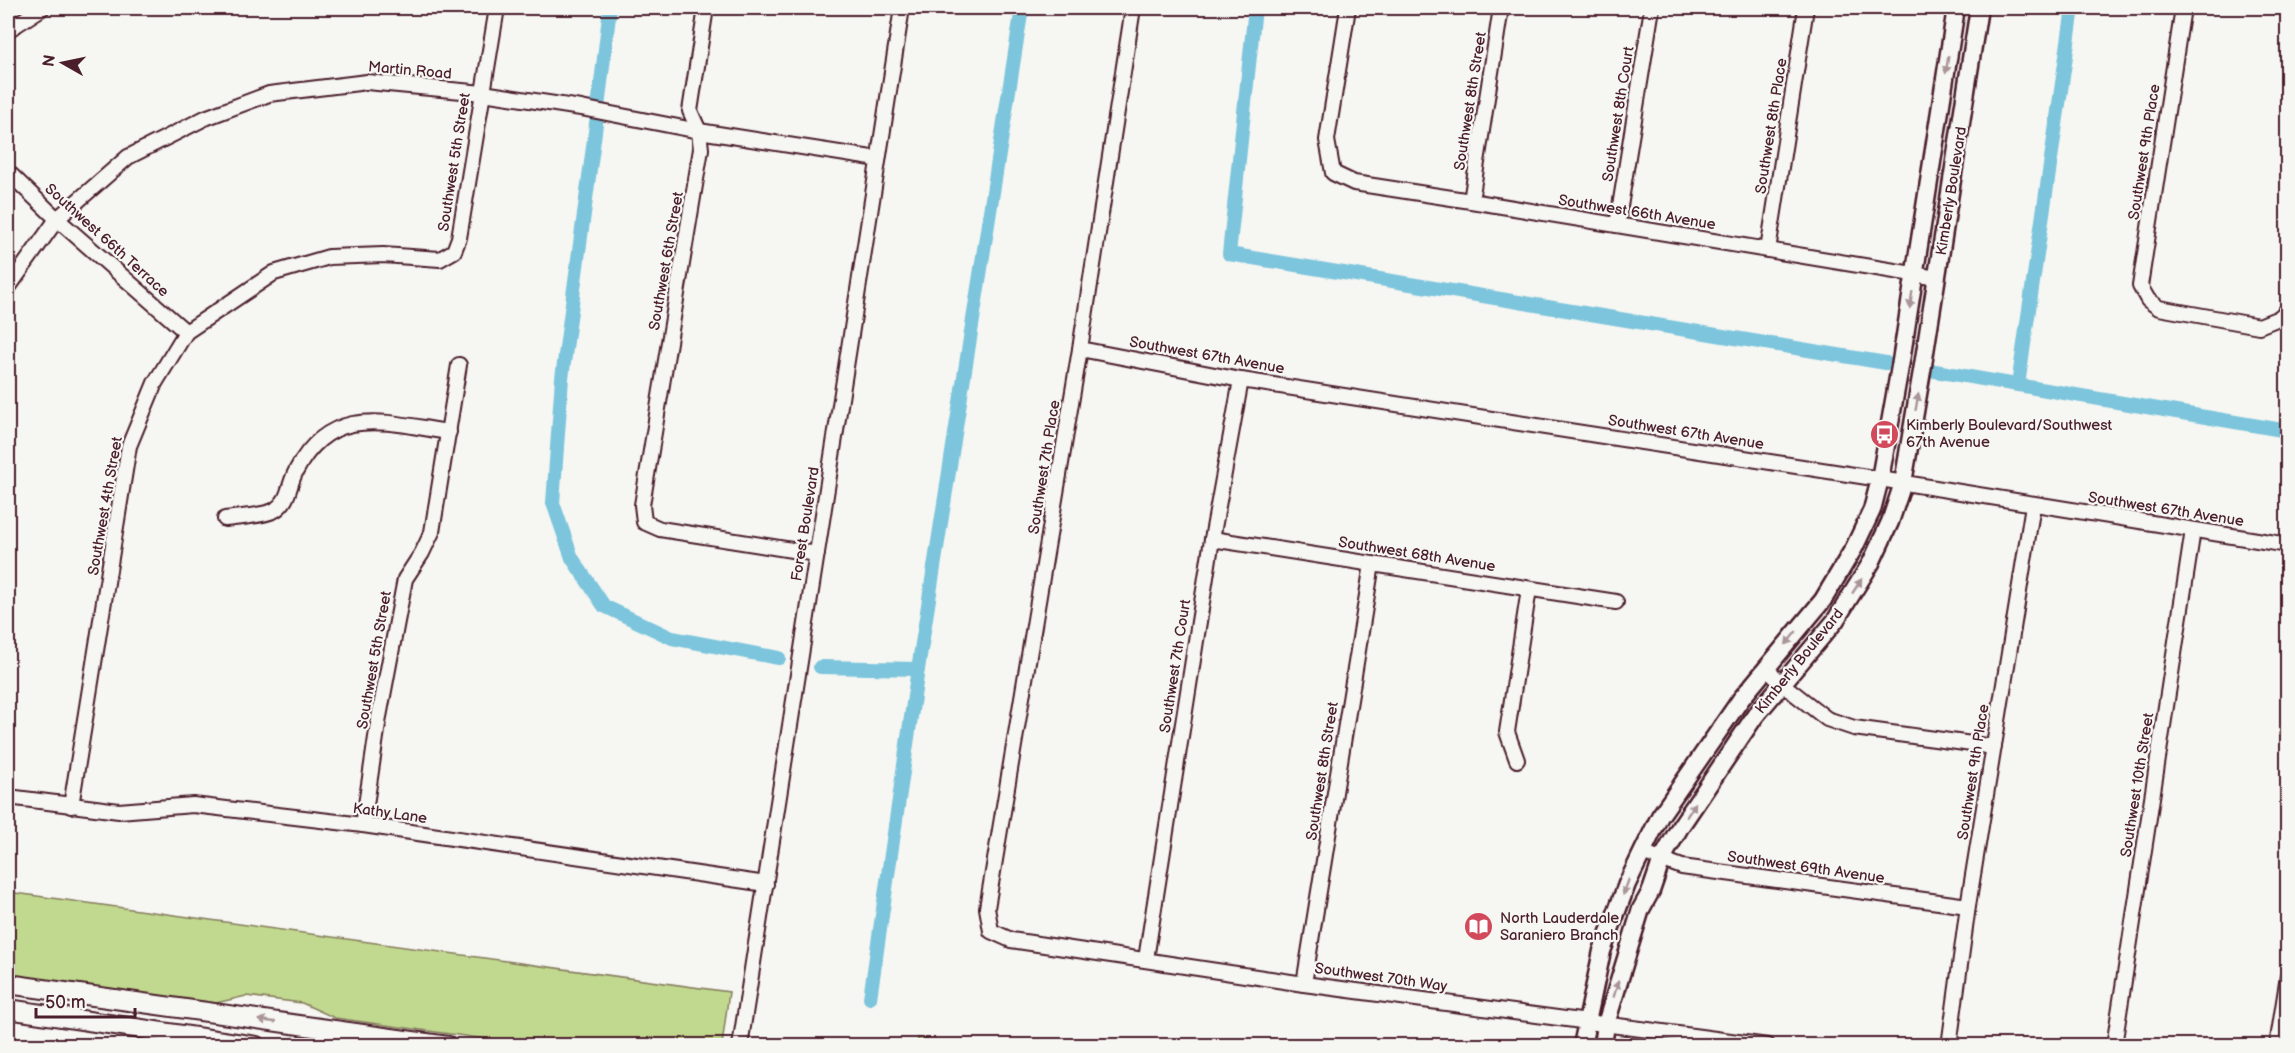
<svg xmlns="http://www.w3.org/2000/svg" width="2295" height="1053" font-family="'Balsamiq Sans',sans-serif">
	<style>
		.green { fill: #c1d98f; stroke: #867c5d; stroke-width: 1.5 }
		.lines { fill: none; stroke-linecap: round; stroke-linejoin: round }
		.canal { stroke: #7cc5dc; stroke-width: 14 }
		.minor-casing { stroke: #4a1f2b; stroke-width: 18 }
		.tertiary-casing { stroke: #4a1f2b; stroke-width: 21 }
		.secondary-casing { stroke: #4a1f2b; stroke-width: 22 }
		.minor { stroke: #f6f6f2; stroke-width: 14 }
		.tertiary { stroke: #f6f6f2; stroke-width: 16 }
		.secondary { stroke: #f6f6f2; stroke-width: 18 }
		.oneway { fill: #a99598 }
		.labels { text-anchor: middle; stroke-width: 4.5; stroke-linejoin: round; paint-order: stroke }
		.street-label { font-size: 15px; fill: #4a1f2b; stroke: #f6f6f2 }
		.poi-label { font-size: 15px; fill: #4a1f2b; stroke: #f6f6f2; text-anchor: start }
	</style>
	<rect width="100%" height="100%" fill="#f6f6f2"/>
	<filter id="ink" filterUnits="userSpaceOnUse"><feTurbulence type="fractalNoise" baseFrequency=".0167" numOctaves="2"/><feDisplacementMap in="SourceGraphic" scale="12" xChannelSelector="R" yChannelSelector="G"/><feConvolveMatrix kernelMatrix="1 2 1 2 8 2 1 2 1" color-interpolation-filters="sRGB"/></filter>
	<g filter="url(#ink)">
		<g class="green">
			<polygon points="8,892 729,992 722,1045 536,1046 335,1018 302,1003 246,996 216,1003 8,976"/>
			<polygon points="918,1038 971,1045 917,1045"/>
		</g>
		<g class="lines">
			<g class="canal">
				<polyline points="610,8 595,132 562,378 553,503 572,558 604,606 672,638 779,658"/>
				<polyline points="1255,8 1229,254 1886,363"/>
				<polyline points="1935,371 2288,431"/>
				<polyline points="2018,385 2073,8"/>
				<polyline points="820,667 918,669"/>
				<polyline points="870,998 918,669 1022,8"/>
			</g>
			<defs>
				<g id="minor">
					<polyline points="706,8 690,111 699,131 701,149 642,505 644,522 660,529 817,554"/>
					<polyline points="1133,8 1080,349 987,908 991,931 1011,940 1304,984 1768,1046"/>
					<polyline points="1348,8 1327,140 1333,173 1354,183 1471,201 1937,278"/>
					<polyline points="2183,8 2140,286 2148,300 2159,308 2259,326 2279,318 2288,310"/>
					<polyline points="8,30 42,8"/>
					<polyline points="8,172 57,219 186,332"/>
					<polyline points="1471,201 1501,8"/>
					<polyline points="1617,225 1652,8"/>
					<polyline points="1768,250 1806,8"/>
					<polyline points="8,288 57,219 128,157 205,118 269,94 367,82 483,93 581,108 699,131 878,159"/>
					<polyline points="1080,349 1241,380 1880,479 2288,545"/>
					<path d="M225 519C237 517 265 516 275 510 290 500 288 486 296 471 331 403 387 423 449 432"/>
					<polyline points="1212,539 1616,602"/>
					<polyline points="1766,668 1781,683 1827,719 1854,728 1994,747"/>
					<polyline points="1517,760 1507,732 1529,589"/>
					<polyline points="8,797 119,811 193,805 363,825 766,884"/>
					<polyline points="71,806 129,446 155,383 186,332 274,273 329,257 383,255 440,259 454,251 459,238 497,8"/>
					<polyline points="363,825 379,717 405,579 422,553 432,532 459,365"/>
					<polyline points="1642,852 1682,867 1968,906"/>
					<polyline points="1146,959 1212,539 1241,380"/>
					<polyline points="1304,984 1372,564"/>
					<polyline points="323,1046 325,1029"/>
					<polyline points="740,1046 902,8"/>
					<polyline points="1949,1046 1968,906 2033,505"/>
					<polyline points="2114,1046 2193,530"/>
					<polyline points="2277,1046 2288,976"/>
				</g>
				<g id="tertiary">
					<polyline points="1582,1046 1602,951 1627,884 1660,816 1741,699 1823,600 1854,548 1872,510 1880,479 1901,361 1956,8"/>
					<polyline points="1603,1046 1606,1024 1641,909 1651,891 1662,859 1680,827 1755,716 1835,621 1871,563 1890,522 1903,483 1923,365 1979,8"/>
				</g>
				<g id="secondary">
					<polyline points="8,984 448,1046"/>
					<polyline points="8,1009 256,1046"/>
				</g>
			</defs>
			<use href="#minor" class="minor-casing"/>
			<use href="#tertiary" class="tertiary-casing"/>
			<use href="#secondary" class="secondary-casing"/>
			<use href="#minor" class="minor"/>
			<use href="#tertiary" class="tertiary"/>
			<use href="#secondary" class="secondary"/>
		</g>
		<defs><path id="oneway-solid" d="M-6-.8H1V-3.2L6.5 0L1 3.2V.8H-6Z" transform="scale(1.5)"/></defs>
		<g class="oneway">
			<use href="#oneway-solid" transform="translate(1947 65) rotate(99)"/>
			<use href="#oneway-solid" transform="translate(1911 300) rotate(99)"/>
			<use href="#oneway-solid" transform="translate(1917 402) rotate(-80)"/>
			<use href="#oneway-solid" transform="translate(1857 586) rotate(-57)"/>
			<use href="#oneway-solid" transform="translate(1791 638) rotate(129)"/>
			<use href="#oneway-solid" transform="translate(1691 810) rotate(-57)"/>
			<use href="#oneway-solid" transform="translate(1626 887) rotate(110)"/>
			<use href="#oneway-solid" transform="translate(1616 989) rotate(-74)"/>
			<use href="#oneway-solid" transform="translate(267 1021) rotate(-172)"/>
		</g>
	</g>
	<defs>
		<symbol id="bus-disc" viewBox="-11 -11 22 22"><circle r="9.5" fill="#d1495b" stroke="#f6f6f2"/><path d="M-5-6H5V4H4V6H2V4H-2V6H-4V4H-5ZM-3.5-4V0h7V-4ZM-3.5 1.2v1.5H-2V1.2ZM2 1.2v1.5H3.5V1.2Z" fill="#fff"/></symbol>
		<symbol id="library-disc" viewBox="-11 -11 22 22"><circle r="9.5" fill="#d1495b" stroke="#f6f6f2"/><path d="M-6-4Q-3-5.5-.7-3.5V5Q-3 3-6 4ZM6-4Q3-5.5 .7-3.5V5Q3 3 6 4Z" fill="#fff"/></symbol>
	</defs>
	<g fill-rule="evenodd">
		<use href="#bus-disc" x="1868" y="418" width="33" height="33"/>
		<use href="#library-disc" x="1462" y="910" width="33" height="33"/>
	</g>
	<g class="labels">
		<g class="street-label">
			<text transform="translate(410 70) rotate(5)" y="5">Martin Road</text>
			<text transform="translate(1470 101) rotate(-81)" y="5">Southwest 8th Street</text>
			<text transform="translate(1618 114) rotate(-81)" y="5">Southwest 8th Court</text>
			<text transform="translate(1771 126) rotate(-81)" y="5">Southwest 8th Place</text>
			<text transform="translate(2144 152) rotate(-81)" y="5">Southwest 9th Place</text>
			<text transform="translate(454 162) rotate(-81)" y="5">Southwest 5th Street</text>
			<text transform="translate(1951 191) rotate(-81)" y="5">Kimberly Boulevard</text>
			<text transform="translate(1637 212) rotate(9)" y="5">Southwest 66th Avenue</text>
			<text transform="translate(107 240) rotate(42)" y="5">Southwest 66th Terrace</text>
			<text transform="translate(666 261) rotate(-80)" y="5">Southwest 6th Street</text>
			<text transform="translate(1207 355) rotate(10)" y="5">Southwest 67th Avenue</text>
			<text transform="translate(1686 432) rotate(9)" y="5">Southwest 67th Avenue</text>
			<text transform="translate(1044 467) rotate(-81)" y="5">Southwest 7th Place</text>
			<text transform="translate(105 506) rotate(-80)" y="5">Southwest 4th Street</text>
			<text transform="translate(2166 509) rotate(9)" y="5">Southwest 67th Avenue</text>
			<text transform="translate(805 524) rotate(-81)" y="5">Forest Boulevard</text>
			<text transform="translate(1417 554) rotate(9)" y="5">Southwest 68th Avenue</text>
			<text transform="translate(374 660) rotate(-80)" y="5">Southwest 5th Street</text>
			<text transform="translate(1799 661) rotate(-51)" y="5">Kimberly Boulevard</text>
			<text transform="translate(1175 666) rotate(-81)" y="5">Southwest 7th Court</text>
			<text transform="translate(1322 771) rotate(-81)" y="5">Southwest 8th Street</text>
			<text transform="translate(1973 772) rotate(-81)" y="5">Southwest 9th Place</text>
			<text transform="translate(2137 785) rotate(-81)" y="5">Southwest 10th Street</text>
			<text transform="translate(390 813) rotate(8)" y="5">Kathy Lane</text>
			<text transform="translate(1806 867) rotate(8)" y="5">Southwest 69th Avenue</text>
			<text transform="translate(1381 977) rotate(8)" y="5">Southwest 70th Way</text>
		</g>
		<g class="poi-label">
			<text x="1906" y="430">Kimberly Boulevard/Southwest<tspan x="1906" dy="17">67th Avenue</tspan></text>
			<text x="1500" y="923">North Lauderdale<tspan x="1500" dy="17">Saraniero Branch</tspan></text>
		</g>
	</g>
	<rect width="2295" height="1053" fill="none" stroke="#f6f6f2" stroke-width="30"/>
	<rect x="15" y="15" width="2265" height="1023" fill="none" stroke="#4a1f2b" stroke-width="2" filter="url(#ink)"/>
	<g transform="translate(63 63) rotate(279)" stroke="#f6f6f2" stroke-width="4.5" paint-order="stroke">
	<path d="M0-4.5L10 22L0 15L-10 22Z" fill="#4a1f2b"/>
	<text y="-9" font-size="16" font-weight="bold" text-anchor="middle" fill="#4a1f2b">N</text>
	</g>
	<path d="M36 1008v9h99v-9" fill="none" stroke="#4a1f2b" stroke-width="3"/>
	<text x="45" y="1008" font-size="18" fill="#4a1f2b" stroke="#f6f6f2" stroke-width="4.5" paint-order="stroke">50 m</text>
</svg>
